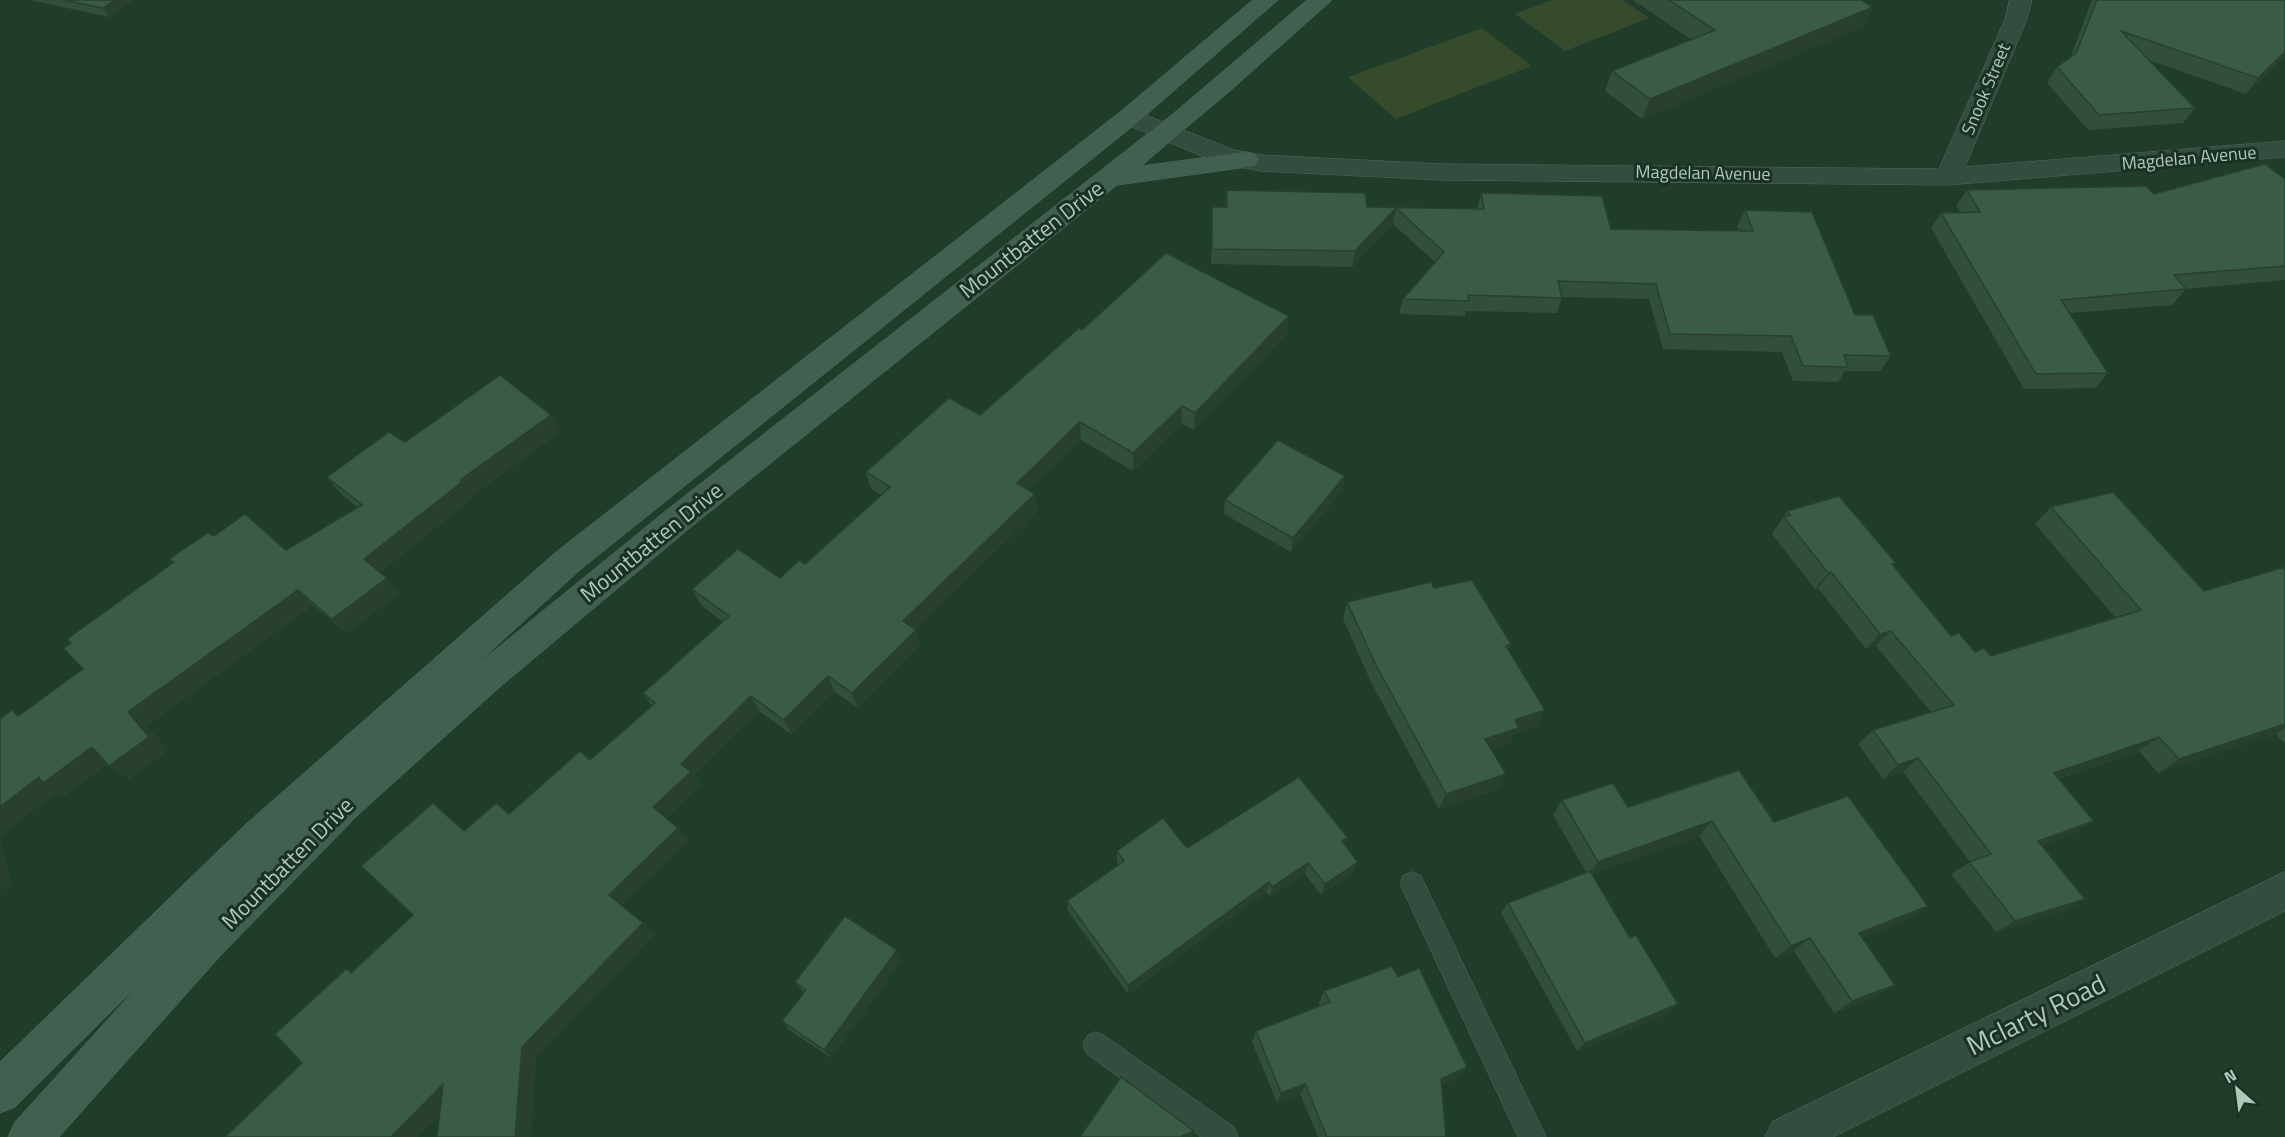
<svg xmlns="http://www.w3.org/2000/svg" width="2285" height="1137" font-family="'Titillium Web',sans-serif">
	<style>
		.green { fill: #354b2b }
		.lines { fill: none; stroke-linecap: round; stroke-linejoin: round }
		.service-casing { stroke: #526a5c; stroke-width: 1 }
		.minor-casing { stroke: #526a5c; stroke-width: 1 }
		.secondary-casing { stroke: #526a5c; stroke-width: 1 }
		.service { fill: #344d3e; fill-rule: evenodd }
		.minor { fill: #344d3e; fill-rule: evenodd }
		.secondary { fill: #42604f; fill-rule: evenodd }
		.wall { fill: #324e3c }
		.shaded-wall { fill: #294031 }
		.building { fill: #3a5b46; stroke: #294031; stroke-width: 1.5 }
		.labels { text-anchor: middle; stroke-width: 6; stroke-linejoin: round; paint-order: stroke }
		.far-street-label { font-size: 18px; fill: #afc9ba; stroke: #1a3123 }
		.street-label { font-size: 22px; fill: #afc9ba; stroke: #1a3123 }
		.near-street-label { font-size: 27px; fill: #afc9ba; stroke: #1a3123 }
	</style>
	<rect width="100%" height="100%" fill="#203d2b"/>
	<g class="green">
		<polygon points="1552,0 1623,0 1649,18 1565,51 1515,14"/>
		<polygon points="1482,28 1532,66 1396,119 1348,77"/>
	</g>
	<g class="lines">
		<defs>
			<g id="service">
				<polygon points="1412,872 1421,876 1546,1137 1518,1137 1400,884 1403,876"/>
				<polygon points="1096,1032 1105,1036 1234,1127 1238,1137 1201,1137 1087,1054 1083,1045 1087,1036"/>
			</g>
			<g id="minor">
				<polygon points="2010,0 2032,0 2027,19 1965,167 2285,141 2285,157 1948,185 1442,180 1261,171 1219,163 1120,122 1117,117 1120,112 1129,109 1138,112 1234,150 1261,155 1442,164 1939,169 2005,19"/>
				<polygon points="2285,872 2285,911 1833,1137 1765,1137 1772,1122"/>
			</g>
			<polygon id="secondary" points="1253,0 1278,0 1138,122 580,570 468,672 668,509 1174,113 1307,0 1332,0 1231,90 1141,166 1246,152 1255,154 1259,160 1255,166 1117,185 691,527 501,686 360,813 221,955 59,1137 8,1137 15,1122 146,977 15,1107 0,1113 0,1062 246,824 556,552 1120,112"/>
		</defs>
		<use href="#service" class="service-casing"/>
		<use href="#minor" class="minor-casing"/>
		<use href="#secondary" class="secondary-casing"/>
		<use href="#service" class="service"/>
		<use href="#minor" class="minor"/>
		<use href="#secondary" class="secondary"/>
	</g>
	<g class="wall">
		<polygon points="30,0 133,0 109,17"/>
		<polygon points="1633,0 1861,0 1863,27 1642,119 1605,91 1612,71 1692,40"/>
		<polygon points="2092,0 2285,0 2285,55 2246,94 2149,60 2195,108 2183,123 2088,130 2047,83 2057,67 2070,58"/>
		<polygon points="2285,179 2285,280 2185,289 2186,289 2172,305 2070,313 2108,373 2095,388 2024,389 1931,228 1941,213 1961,213 1956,206 1967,190 2154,194"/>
		<polygon points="1227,190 1367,207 1477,209 1481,193 1611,229 1739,231 1737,226 1745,210 1855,315 1891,356 1880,371 1845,371 1838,382 1793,381 1782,352 1663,349 1649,299 1562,297 1557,313 1466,311 1465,316 1399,314 1403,299 1435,262 1393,224 1352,267 1211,264 1212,207 1225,207"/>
		<polygon points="1082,330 1287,334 1194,430 1181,423 1133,471 1081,440 1029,490 1035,494 1037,511 916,629 920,645 857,708 834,691 791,734 759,711 693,775 700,786 666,818 678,828 688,841 622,905 655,934 536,1057 531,1137 437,1137 440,1113 417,1137 225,1137 302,1063 346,969 352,972 413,915 464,831 509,814 590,760 652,706 643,693 723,622 701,605 692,589 780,578 805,564 881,495 871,489 866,472 980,415"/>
		<polygon points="560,432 472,496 473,498 380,572 387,578 400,593 347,633 313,605 147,726 168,750 129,779 109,766 107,764 65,796 58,792 19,715 83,669 71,643 173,563 169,559 214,536 286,550 358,508 340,493 327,477 405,442"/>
		<polygon points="1345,476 1342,491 1291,552 1224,514 1225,500"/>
		<polygon points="2051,507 2204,591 2285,567 2285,744 2276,734 2158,773 2139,751 2059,779 2074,834 2042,845 2085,899 2065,911 1996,932 1951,874 1970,862 1903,772 1883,779 1858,744 1873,730 1931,712 1876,646 1866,649 1818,588 1815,589 1772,534 1787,511 1893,566 1951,636 1975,652 1991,656 2115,617 2035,524"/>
		<polygon points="1434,588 1511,644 1508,650 1545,710 1536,726 1516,733 1510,743 1491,750 1506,774 1498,789 1439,809 1371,682 1343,619 1347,602"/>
		<polygon points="1562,800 1774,822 1909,919 1862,938 1876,997 1834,1013 1794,951 1775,958 1699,836 1592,874 1668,1013 1577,1051 1501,913 1508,903 1586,872 1553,815"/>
		<polygon points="1345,845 1354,872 1321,895 1305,874 1270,897 1266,892 1128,994 1068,911 1067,901 1119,864 1117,862 1117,851 1187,848"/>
		<polygon points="902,960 831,1058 789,1030 782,1021 804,993 795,982"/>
		<polygon points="1324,991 1458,1078 1441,1085 1446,1137 1318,1137 1300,1094 1277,1103 1252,1042 1256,1031 1320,1006 1319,1003"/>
	</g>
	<g class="shaded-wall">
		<polygon points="115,0 133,0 109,17 103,8"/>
		<polygon points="1873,7 1863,27 1642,119 1650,99"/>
		<polygon points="2285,52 2285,55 2246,94 2258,78"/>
		<polygon points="1396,208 1393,224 1352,267 1355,251"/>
		<polygon points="1289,316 1287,334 1194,430 1195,413"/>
		<polygon points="1182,406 1181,423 1133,471 1133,453"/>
		<polygon points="551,415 560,432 472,496 473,498 378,575 364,559 460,480"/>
		<polygon points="1080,422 1081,440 1019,500 1017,483"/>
		<polygon points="1345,476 1342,491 1291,552 1293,538"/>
		<polygon points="1035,494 1037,511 908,637 903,621"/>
		<polygon points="1831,572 1818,588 1815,589 1828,573"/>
		<polygon points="387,578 400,593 347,633 332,619"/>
		<polygon points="298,590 313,605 147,726 168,750 129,779 109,766 128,712"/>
		<polygon points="916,630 920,645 857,708 852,693"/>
		<polygon points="1891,631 1876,646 1866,649 1880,634"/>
		<polygon points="828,676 834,691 791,734 784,720"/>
		<polygon points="751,696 759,711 693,775 700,786 663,820 653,807 681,764"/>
		<polygon points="1545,710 1536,726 1516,733 1510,743 1477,755 1485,739 1515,720"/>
		<polygon points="2285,724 2285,728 2276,734 2158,773 2179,759"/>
		<polygon points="2159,737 2139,751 2036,786 2054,773"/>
		<polygon points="92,747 112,760 65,796 58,792 0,836 0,807 39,777"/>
		<polygon points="1918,758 1903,772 1883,779 1898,765"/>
		<polygon points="1506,774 1498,789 1439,809 1446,794"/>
		<polygon points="1712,821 1699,836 1588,875 1598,862"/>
		<polygon points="2094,821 2074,834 2019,854 2038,841"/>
		<polygon points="678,828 688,841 620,907 609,895"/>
		<polygon points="1348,838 1344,849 1342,841"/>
		<polygon points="0,840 12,884 0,891"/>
		<polygon points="1358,862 1354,872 1321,895 1325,884"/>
		<polygon points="1308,863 1305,874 1270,897 1272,887"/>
		<polygon points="1269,882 1266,892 1128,994 1128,985"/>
		<polygon points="2085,899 2065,911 1996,932 2015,921"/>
		<polygon points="1928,906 1909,919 1842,946 1859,933"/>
		<polygon points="643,923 655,934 536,1057 531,1137 515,1137 522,1047"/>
		<polygon points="1810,938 1794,951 1775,958 1791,946"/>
		<polygon points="897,950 902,960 831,1058 824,1050"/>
		<polygon points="1895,985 1876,997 1834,1013 1852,1001"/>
		<polygon points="1678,1004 1668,1013 1577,1051 1585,1043"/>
		<polygon points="1467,1067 1458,1078 1432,1089 1441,1079"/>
		<polygon points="443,1084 459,1092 417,1137 391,1137"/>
		<polygon points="1305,1084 1300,1094 1277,1103 1281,1093"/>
		<polygon points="1194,1131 1193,1137 1182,1137 1182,1136"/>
	</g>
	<g class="building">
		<polygon points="63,0 115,0 103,8"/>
		<polygon points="1669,0 1861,0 1873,7 1650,99 1612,71 1715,30"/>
		<polygon points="2097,0 2285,0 2285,52 2258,78 2121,31 2195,108 2099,115 2057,67 2076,53"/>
		<polygon points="2265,164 2285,179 2285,266 2174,275 2186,289 2061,300 2108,373 2036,374 1941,213 1980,212 1967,190 2146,186 2154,194"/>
		<polygon points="1227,190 1365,193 1367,207 1484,209 1481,193 1602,196 1611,229 1753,231 1745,210 1812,212 1855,315 1873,315 1891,356 1844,355 1848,367 1803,366 1791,336 1670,334 1656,284 1558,281 1562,298 1468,295 1469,301 1403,299 1444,252 1396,208 1355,251 1212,249 1212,207 1227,207"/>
		<polygon points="1166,253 1289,316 1195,413 1182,406 1133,453 1080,422 1017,483 1035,494 903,621 916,630 852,693 828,676 784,720 751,696 681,764 691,772 653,807 678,828 609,895 643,923 522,1047 515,1137 437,1137 443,1084 391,1137 225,1137 302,1063 275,1034 346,969 351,973 413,915 361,866 433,803 464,831 496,803 509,814 580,751 590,760 655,703 643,693 729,616 692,589 738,549 780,578 799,560 805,564 890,487 866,472 949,398 980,415 1079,328 1082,330"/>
		<polygon points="500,375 551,415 460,480 462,482 364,559 387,578 332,619 298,590 128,712 149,737 109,766 92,747 43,783 39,777 0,807 0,719 12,710 18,716 83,669 63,648 71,643 67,639 174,562 169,559 208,533 214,536 245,514 286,550 362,505 327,477 389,432 405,442"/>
		<polygon points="1278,440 1345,476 1293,538 1225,500"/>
		<polygon points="2113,492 2204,591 2285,567 2285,724 2179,759 2159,737 2054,773 2094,821 2038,841 2085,899 2015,921 1969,862 1991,854 1918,758 1898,765 1873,730 1954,705 1891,631 1880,634 1831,572 1828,573 1784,517 1790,515 1787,511 1839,496 1896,563 1892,564 1951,636 1959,633 1975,652 1984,648 1991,656 2141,610 2051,507"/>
		<polygon points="1472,580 1511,644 1506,646 1545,710 1515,720 1519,728 1485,739 1506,774 1446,794 1376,665 1347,602 1431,582 1434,588"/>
		<polygon points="1739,770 1774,822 1848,796 1928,906 1859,933 1895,985 1852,1001 1810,938 1791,946 1712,821 1598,862 1562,800 1613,783 1628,807"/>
		<polygon points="1299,777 1348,838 1342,841 1358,862 1325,884 1308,863 1272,887 1269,882 1128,985 1067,901 1124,861 1117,851 1163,818 1187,848"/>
		<polygon points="1590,871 1630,938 1636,935 1678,1004 1585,1043 1508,903"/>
		<polygon points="845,916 897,950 824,1050 782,1021 806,990 795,982"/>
		<polygon points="1392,966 1398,977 1419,968 1467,1067 1441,1079 1446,1137 1327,1137 1305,1084 1281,1093 1256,1031 1330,1002 1324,991"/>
		<polygon points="1121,1077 1194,1131 1182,1136 1183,1137 1080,1137"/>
	</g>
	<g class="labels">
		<g class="far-street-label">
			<text transform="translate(1986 89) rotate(-67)" y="6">Snook Street</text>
			<text transform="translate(2189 158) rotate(-5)" y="6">Magdelan Avenue</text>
			<text transform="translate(1703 173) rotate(1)" y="6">Magdelan Avenue</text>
		</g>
		<g class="street-label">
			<text transform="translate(1031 239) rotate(-38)" y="8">Mountbatten Drive</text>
			<text transform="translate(651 542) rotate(-39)" y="8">Mountbatten Drive</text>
			<text transform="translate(287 863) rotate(-45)" y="8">Mountbatten Drive</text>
		</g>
		<g class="near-street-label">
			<text transform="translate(2036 1015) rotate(-26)" y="9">Mclarty Road</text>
		</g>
	</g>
	<g transform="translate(2237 1089) rotate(332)" stroke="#1a3123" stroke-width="4.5" paint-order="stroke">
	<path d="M0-4.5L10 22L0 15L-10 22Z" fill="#afc9ba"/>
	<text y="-9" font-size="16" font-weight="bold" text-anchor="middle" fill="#afc9ba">N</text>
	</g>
</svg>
